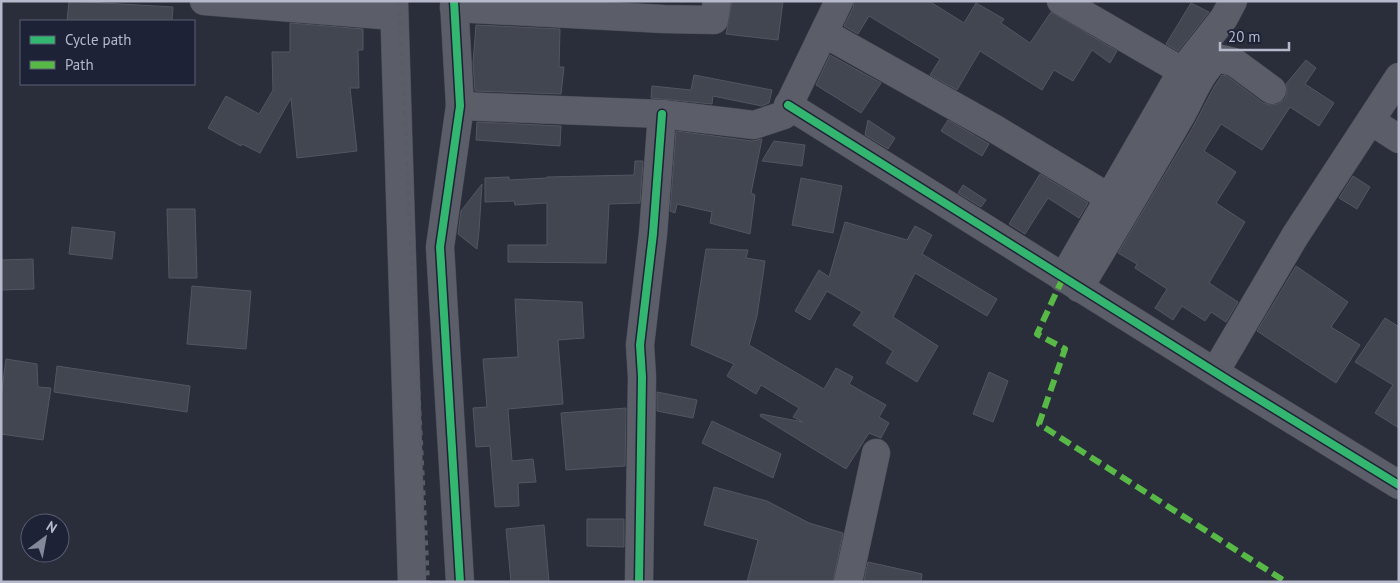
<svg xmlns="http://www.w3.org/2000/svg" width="1400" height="583" font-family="'PT Sans',sans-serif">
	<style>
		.building { fill: #424650; stroke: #525662 }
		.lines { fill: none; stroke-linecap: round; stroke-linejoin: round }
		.street-casing { stroke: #474a53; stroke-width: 29 }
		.street { stroke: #5b5e68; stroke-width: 28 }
		.rail { stroke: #595c66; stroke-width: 4; stroke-dasharray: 5 5; stroke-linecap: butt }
		.quiet { stroke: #58b947; stroke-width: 6; stroke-dasharray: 12 6; stroke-linecap: butt }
		.cycleway-casing { stroke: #1d2236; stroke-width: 11 }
		.cycleway { stroke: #33b770; stroke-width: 8 }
	</style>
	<rect width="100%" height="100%" fill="#2a2e3b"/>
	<g class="building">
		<polygon points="69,1 173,7 172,21 67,21"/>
		<polygon points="732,1 783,1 778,40 726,34"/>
		<polygon points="854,1 929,1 964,23 976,3 1004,19 1001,23 1030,43 1051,12 1117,51 1110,63 1092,50 1073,81 1054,70 1042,90 980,51 957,90 930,75 940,59 869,16 858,34 844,26 853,8"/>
		<polygon points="1191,3 1209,12 1178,51 1166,44"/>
		<polygon points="290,23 363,29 363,50 358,50 359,88 350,88 357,151 297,158 291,98 260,153 242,144 241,146 208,128 226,96 259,114 273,90 272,52 290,52"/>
		<polygon points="476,25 560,29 559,67 564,67 561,94 475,91 473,63"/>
		<polygon points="830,55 881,83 861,113 816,85"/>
		<polygon points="1306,60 1316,68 1305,84 1334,103 1319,126 1290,107 1262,150 1221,124 1204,151 1236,172 1216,203 1245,222 1209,283 1238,302 1226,322 1211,312 1205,321 1182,306 1173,320 1155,308 1167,289 1135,268 1137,264 1118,253 1193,127 1214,87 1222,75 1227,76 1263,103 1270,105 1278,104 1285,99 1287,92 1286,84"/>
		<polygon points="694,75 772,90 769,103 762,106 713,96 712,104 651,98 652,86 691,90"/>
		<polygon points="868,120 895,138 888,149 865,135"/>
		<polygon points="948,120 989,144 982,156 941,131"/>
		<polygon points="477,122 561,126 560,146 476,140"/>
		<polygon points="676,131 752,141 762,139 751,193 755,195 750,234 710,223 712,212 677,204 675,213 670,211"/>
		<polygon points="774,141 805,145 802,166 762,161"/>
		<polygon points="635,161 643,161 640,203 609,204 606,263 508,262 508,245 547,245 547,203 515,205 514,201 485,202 485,178 509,177 509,180 547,178 547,177 634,175"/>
		<polygon points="1040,174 1088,203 1079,218 1048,198 1025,234 1009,224"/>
		<polygon points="1353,176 1370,187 1357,209 1339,198"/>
		<polygon points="801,178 842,186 833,233 792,225"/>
		<polygon points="482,184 479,231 477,249 458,234 461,211"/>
		<polygon points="963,185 986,200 981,207 958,193"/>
		<polygon points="167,209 195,209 197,278 169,278"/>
		<polygon points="845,222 907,240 915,226 932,235 922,254 997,299 987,316 915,273 893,317 938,346 917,382 886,363 893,351 853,325 862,312 827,291 810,320 795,311 819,270 829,277"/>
		<polygon points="72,227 115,232 112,259 69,254"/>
		<polygon points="706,249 748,250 746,258 765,261 757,316 749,345 824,389 836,368 853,377 849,384 886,405 879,417 889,423 881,438 869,433 846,469 760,416 761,414 803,422 793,417 799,408 761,385 756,394 727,376 734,364 691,345"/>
		<polygon points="33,259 34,289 1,290 1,260"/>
		<polygon points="1296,266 1348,302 1331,327 1360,345 1336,383 1257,331"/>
		<polygon points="192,286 251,291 246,349 187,344"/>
		<polygon points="515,299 582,302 584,338 558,340 563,404 508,409 512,461 533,459 536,482 518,483 519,506 495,507 490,446 476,447 473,408 487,407 483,359 518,357"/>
		<polygon points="1385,318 1399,327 1399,428 1375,413 1393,385 1355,362"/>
		<polygon points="6,359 37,364 38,387 51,388 43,440 1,434 1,397"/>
		<polygon points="57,366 190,386 187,412 54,392"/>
		<polygon points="989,372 1008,381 993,422 973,414"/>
		<polygon points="657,392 697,400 693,418 657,411"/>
		<polygon points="626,408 625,466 566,470 561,413"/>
		<polygon points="712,421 781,454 773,478 702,443"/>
		<polygon points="714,487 767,501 809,523 843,533 833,582 747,582 758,540 704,525"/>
		<polygon points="587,519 624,519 624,547 587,546"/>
		<polygon points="544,525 549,582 511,582 506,529"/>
		<polygon points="868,562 922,574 921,582 873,582 864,580"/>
	</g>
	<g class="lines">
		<defs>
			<g id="street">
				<polyline points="204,1 394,16"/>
				<polyline points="394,1 412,582"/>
				<polyline points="454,1 460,106 440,247 460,582"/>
				<polyline points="1061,1 1182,71"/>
				<polyline points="454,8 664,19 714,20 717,1"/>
				<polyline points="824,33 995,129 1108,197"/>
				<polyline points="788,105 1234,384 1399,485"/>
				<polyline points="460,106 662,114 754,125 784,115 839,1"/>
				<polyline points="1371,121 1399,139"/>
				<polyline points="1063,278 1182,71 1224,18 1233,1"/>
				<path d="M1079 288C1113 232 1146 176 1179 119 1191 99 1199 73 1217 58L1234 62 1272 90"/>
				<polyline points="1215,372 1295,236 1399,77"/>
				<polyline points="639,582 642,377 640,345 653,234 662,114"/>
				<polyline points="848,582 876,453"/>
			</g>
		</defs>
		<use href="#street" class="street-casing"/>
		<use href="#street" class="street"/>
		<polyline class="rail" points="399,1 428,582"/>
		<polyline class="quiet" points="1063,278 1037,334 1065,349 1039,424 1286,582"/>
		<defs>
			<g id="cycleway">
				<polyline points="454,1 460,106 440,247 460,582"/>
				<polyline points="788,105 1234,384 1399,485"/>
				<polyline points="639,582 642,377 640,345 653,234 662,114"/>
			</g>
		</defs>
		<use href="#cycleway" class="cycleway-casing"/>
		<use href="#cycleway" class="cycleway"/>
	</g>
	<rect width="1400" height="583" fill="none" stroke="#b5b9cb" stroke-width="5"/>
	<rect x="20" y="20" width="175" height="65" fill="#1d2236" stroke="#5a5e72"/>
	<rect x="30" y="36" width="25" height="8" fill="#33b770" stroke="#5a5e72"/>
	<text x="65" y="45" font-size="15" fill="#b5b9cb">Cycle path</text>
	<rect x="30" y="61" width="25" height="8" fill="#58b947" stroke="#5a5e72"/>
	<text x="65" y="70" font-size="15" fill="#b5b9cb">Path</text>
	<g transform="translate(45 538) rotate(32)"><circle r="24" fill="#1d2236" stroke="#5a5e72"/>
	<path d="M0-4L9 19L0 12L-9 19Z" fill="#848899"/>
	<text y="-8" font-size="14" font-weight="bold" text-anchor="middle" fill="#b5b9cb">N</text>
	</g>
	<path d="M1220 42v8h69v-8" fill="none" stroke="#b5b9cb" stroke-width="2.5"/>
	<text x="1228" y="42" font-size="15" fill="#b5b9cb" stroke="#1d2236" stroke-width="4" paint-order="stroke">20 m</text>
</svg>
